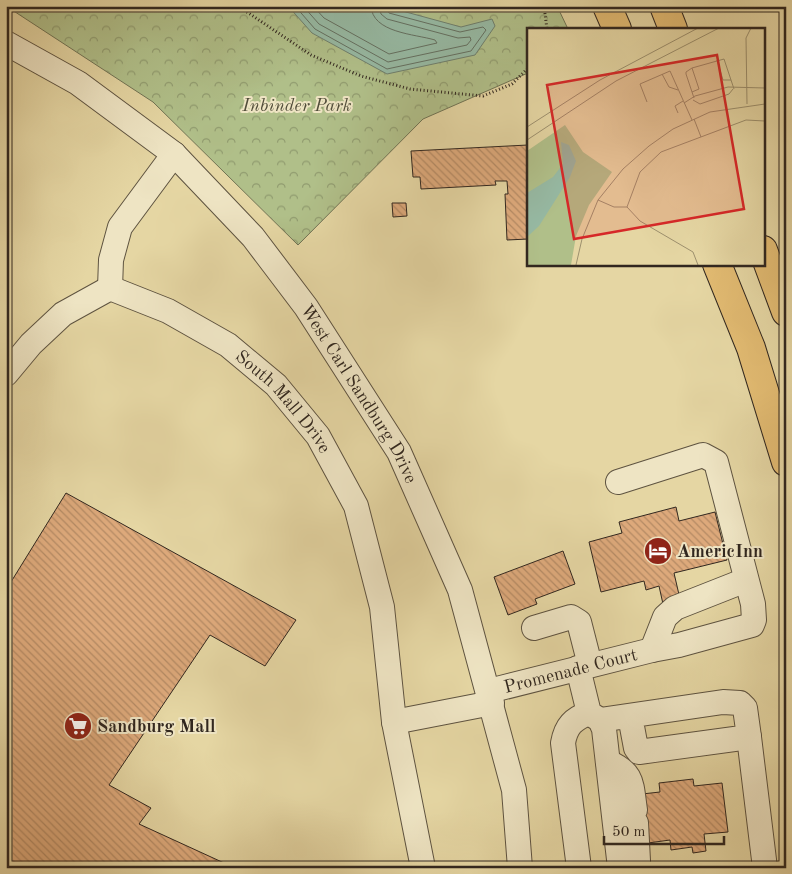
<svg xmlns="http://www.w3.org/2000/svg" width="792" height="874" font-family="'Old Standard TT',serif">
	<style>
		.park { fill: url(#park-crowns); stroke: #707354 }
		.water { fill: #96b9a3; stroke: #6e7f6e }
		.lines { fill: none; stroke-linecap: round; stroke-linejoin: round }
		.shore { stroke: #647061; stroke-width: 1 }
		.building { fill: url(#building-back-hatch); stroke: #31271f }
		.minor-casing { stroke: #5e5340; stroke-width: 26 }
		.highway-casing { stroke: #31271f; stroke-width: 30 }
		.path { stroke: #31271f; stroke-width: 3; stroke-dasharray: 1 2.5; stroke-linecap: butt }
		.minor { stroke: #eee4c3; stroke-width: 24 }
		.highway { stroke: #e2bb72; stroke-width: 28 }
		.labels { text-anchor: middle; stroke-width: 4; stroke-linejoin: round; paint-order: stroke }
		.park-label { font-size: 18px; font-style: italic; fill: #514d3a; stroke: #eee4c3 }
		.street-label { font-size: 18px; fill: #31271f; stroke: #eee4c3 }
		.poi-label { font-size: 18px; font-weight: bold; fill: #31271f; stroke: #eee4c3; text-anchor: start }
		.inset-road { fill: none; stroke: #9d906e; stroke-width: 1 }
		.view { fill: #d62828; fill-opacity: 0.15; stroke: #d62828; stroke-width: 2.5 }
		.inset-edge { fill: none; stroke: #31271f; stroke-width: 2.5 }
	</style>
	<defs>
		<pattern id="park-crowns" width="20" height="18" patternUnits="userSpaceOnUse" patternTransform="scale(1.25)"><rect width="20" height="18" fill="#b0bf89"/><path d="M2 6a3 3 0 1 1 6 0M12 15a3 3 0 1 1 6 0" fill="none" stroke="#909b6f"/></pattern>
		<pattern id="building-back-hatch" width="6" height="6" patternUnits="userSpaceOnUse" patternTransform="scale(1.25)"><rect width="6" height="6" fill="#dda97b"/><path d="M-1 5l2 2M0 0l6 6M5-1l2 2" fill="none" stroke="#b48a64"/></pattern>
	</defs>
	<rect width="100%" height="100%" fill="#e5d6a3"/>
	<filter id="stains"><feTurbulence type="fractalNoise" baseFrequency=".004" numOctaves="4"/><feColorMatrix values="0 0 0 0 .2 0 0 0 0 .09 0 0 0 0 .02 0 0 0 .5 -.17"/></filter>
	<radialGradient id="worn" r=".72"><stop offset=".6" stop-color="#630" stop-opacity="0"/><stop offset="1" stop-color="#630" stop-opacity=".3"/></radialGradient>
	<polygon class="park" points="6,6 557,6 568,29 528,29 528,73 423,119 298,245 153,102"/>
	<polygon class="water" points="288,6 384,6 461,27 492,19 495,26 475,55 387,74 312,33"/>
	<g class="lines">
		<g class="shore">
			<polyline points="295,6 315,29 387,69 471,51 486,30 483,27 460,32 389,13 385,6"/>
			<polyline points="303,6 319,24 388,62 467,45 471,40 470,37 458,38 387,19 381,14 379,6"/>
			<path d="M313 6 324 18 389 54 437 43 435 40C415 34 372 33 371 6"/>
		</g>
	</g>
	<g class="building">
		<polygon points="528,145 528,239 507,240 505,194 508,194 507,181 495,181 496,185 421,189 420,177 413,177 411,151"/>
		<polygon points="392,203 406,203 407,216 393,217"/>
		<polygon points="66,493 296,620 265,666 210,635 109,785 151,808 139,824 235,868 6,868 6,590"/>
		<polygon points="676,507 679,521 715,512 727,560 674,573 680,599 663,604 659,586 646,590 644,581 601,592 589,542 622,533 619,522"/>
		<polygon points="563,551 575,584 535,599 537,604 508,615 494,577"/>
		<polygon points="693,779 694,786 722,783 728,832 704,834 706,851 693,853 692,847 671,850 670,840 648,843 642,794 660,792 659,783"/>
	</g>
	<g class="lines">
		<defs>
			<g id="minor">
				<path id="s1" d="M6 43 78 83 174 154 253 237 306 307 399 452 460 590 514 790 520 868"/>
				<path id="s2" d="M110 288 168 311 228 345 276 385 318 436 356 506 382 607 394 722 423 868"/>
				<polyline points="110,288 111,260 120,227 174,154"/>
				<polyline points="6,374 31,344 63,314 110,288"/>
				<polyline points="534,628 571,617 579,622 590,665"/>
				<polyline points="652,650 665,617 675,608 746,580"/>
				<polyline points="578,668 589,713 600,720 604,729 620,868"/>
				<path id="s3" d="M489 691 652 650 679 645 752 625 754 620 753 604 716 462 703 455 618 482"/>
				<polyline points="600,720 723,702 740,703 745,708 749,737 639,752 636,748 630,716"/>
				<polyline points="394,722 492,703"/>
				<polyline points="749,737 765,868"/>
				<path d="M608 762C634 773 631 784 635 810"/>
				<path d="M579 868 563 743C566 726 573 719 589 713"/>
				<polyline points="630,868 638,861 636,823"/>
			</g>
			<g id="highway">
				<polyline points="607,6 617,29"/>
				<polyline points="664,6 673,29"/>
				<polyline points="763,250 786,312"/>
				<polyline points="717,264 751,348 786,462"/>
			</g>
		</defs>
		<use href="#minor" class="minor-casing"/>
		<use href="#highway" class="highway-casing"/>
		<g class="path">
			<polyline points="238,6 311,55 361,76 410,89 483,96 512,84 528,68"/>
			<polyline points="544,6 547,29"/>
		</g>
		<use href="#minor" class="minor"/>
		<use href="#highway" class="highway"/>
	</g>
	<defs>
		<symbol id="hotel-disc" viewBox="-11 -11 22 22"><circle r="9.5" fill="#8f2418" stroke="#eee4c3"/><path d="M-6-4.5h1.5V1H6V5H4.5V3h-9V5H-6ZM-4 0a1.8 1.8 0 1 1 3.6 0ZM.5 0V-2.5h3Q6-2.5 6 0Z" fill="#fff"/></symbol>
		<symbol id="supermarket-disc" viewBox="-11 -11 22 22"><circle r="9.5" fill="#8f2418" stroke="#eee4c3"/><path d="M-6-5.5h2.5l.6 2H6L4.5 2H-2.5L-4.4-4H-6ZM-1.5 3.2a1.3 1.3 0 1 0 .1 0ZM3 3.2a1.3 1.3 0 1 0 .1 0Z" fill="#fff"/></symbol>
	</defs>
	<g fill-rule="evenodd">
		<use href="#hotel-disc" x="642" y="535" width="32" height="32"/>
		<use href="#supermarket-disc" x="62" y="710" width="32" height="32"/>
	</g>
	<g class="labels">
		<g class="park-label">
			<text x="297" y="111">Inbinder Park</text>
		</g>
		<g class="street-label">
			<text dy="6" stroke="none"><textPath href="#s1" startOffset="506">West Carl Sandburg Drive</textPath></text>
			<text dy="6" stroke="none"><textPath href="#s2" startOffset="211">South Mall Drive</textPath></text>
			<text dy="6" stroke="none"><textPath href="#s3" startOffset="84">Promenade Court</textPath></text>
		</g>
		<g class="poi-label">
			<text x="677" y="557">AmericInn</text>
			<text x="97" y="732">Sandburg Mall</text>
		</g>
	</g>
	<g transform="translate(527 28)">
		<rect width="238" height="238" fill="#e5d6a3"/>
		<path d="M38 97 56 124 85 144 62 177 49 208 44 237H0V123Z" fill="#b0bf89"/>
		<path d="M34 114 42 117 49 133 43 149 12 198 0 209V165L26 149 36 136Z" fill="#96b9a3"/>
		<path class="inset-road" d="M190 32 196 52H204M165 40 197 31 207 61M135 46 142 59 151 62M165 64 172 61 165 40 159 44V46L167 70M166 72 173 76 202 66 206 61M120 74 113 56 143 43 165 92M157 75 168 68 201 59 238 60M220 76 219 10 224 0M151 85 148 78 156 73M167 91 174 109M0 99 73 52 171 0M0 112 89 53 192 0M71 172 87 179H100M100 179 113 144 134 124 219 92 238 93M100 179 113 193 166 224 171 237M49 237 55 211 71 172 96 141 122 118 146 101 183 84 238 76"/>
		<path class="view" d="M190 27 217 181 47 211 20 57Z"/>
		<rect width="238" height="238" class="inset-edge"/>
	</g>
	<rect width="792" height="874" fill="none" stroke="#e5d6a3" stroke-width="25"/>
	<rect x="8" y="8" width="777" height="859" fill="none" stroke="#31271f" stroke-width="2.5"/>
	<rect x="12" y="12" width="767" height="849" fill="none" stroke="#31271f"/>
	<path d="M604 836v8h120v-8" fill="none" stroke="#31271f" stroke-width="2.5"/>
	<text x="612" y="836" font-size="15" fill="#31271f" stroke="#eee4c3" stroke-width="4" paint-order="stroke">50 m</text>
	<rect width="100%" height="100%" filter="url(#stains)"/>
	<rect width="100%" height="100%" fill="url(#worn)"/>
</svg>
